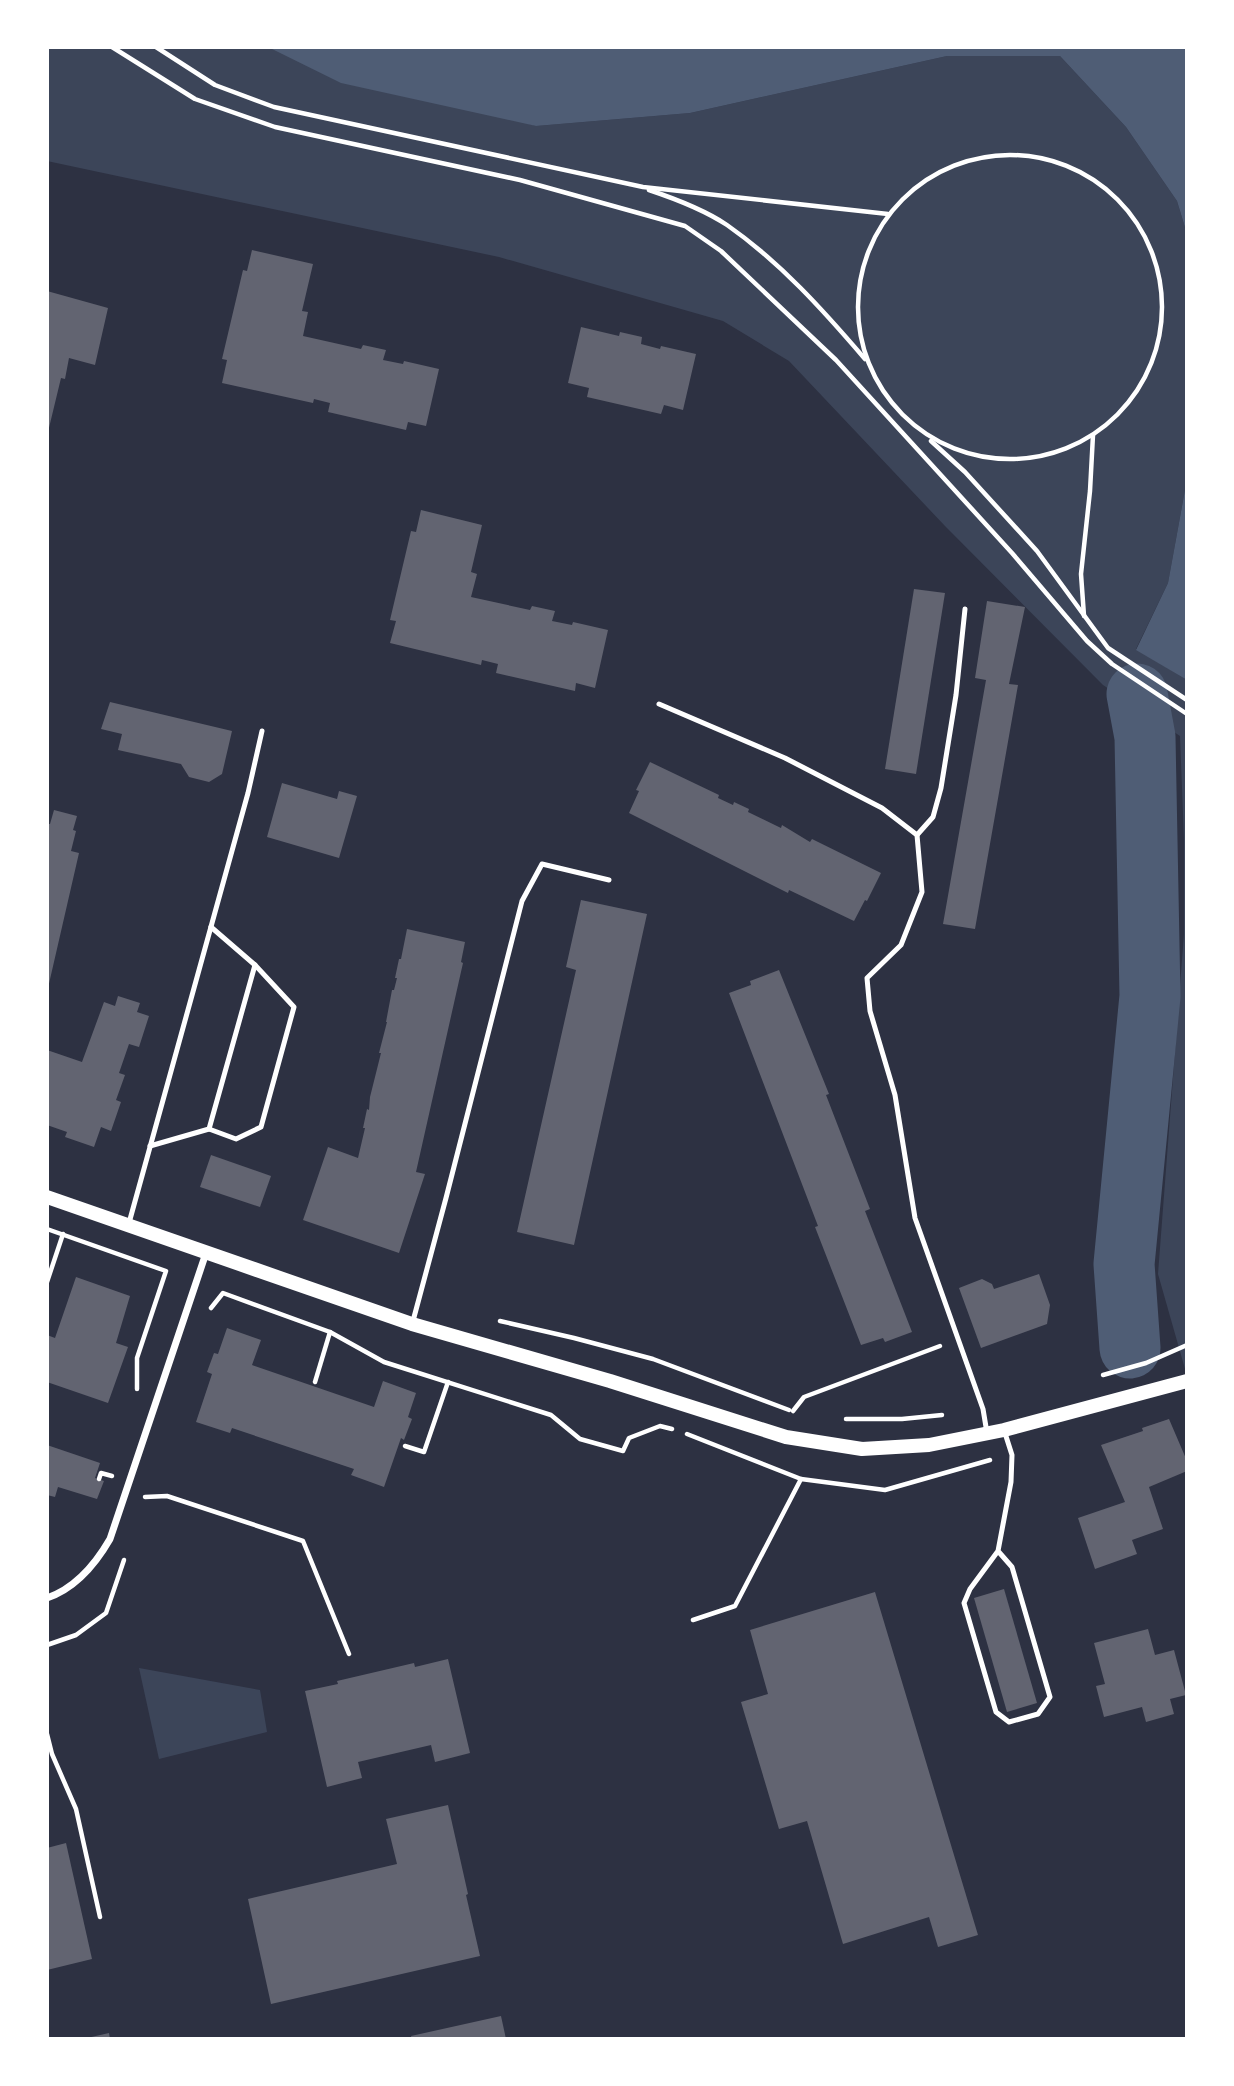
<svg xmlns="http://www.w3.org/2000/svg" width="1234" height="2086" font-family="'Nunito Sans',sans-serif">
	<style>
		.green { fill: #3c4559 }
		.water { fill: #4f5d75 }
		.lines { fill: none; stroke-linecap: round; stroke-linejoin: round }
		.river { stroke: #4f5d75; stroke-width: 61 }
		.building { fill: #626471 }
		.path { stroke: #fff; stroke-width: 4.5 }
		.service { stroke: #fff; stroke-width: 5 }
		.minor { stroke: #fff; stroke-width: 7 }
		.secondary { stroke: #fff; stroke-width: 14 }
	</style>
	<rect width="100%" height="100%" fill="#2d3142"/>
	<g class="green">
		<polygon points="47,47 271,47 536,126 690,113 947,56 1060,56 1126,127 1177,201 1187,234 1187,479 1168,583 1136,649 1187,680 1187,1376 1158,1274 1184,934 1184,840 1180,736 1103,685 945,526 789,361 723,321 499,257 47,161"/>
		<polygon points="139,1668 260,1690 267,1732 159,1759"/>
	</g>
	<g class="water">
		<polygon points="268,47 1187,47 1187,234 1177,201 1126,127 1060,56 947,56 690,113 536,126 341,83"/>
		<polygon points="1187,479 1187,680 1136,650 1168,583"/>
	</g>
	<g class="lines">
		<polyline class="river" points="1130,1348 1124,1264 1150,996 1145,737 1137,694"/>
	</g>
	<g class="building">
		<polygon points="252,250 313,264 302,311 308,312 303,336 361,349 363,345 386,350 383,360 403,364 404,361 439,369 426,426 408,422 406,430 328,412 330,403 314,399 313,403 222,383 227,360 222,359 243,270 247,271"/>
		<polygon points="47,291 108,308 95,365 69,358 65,379 61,378 48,432"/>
		<polygon points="581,327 619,336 620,332 642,337 641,344 660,349 661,346 696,354 683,410 664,405 661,414 587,397 589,388 568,383"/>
		<polygon points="421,510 482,525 471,572 477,574 471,597 530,610 532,606 555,611 552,621 572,625 573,622 608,630 595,688 576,683 575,691 496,673 498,664 482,660 481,665 390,643 396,621 390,620 411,531 416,532"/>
		<polygon points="914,589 945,593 916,774 885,769"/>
		<polygon points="987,601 1025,607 1009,684 1018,685 975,929 943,924 986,680 975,678"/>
		<polygon points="110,702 232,731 222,774 209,782 189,777 181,764 118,750 122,734 101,729"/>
		<polygon points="650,762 719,795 718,798 733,805 734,802 749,809 748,812 781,828 782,825 810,842 812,839 881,873 867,901 865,900 854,921 789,890 788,893 629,813 639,791 636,790"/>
		<polygon points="282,783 337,799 339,791 357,796 339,858 267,837"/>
		<polygon points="54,810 77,816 73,830 76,831 71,851 79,853 48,988 47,824 50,824"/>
		<polygon points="581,900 647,914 574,1245 517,1232 576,970 566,967"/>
		<polygon points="407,929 465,942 461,962 463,963 416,1172 425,1174 424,1177 399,1253 303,1220 328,1147 358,1158 365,1128 363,1128 367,1109 369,1110 370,1097 381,1053 379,1053 387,1022 386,1022 392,990 394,990 397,978 395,978 399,959 401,959"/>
		<polygon points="779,970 829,1094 826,1095 870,1209 865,1211 912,1332 885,1342 883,1338 861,1345 815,1227 818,1226 729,993 751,985 750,981"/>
		<polygon points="118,996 140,1003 137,1012 149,1016 139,1047 129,1044 119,1073 125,1075 116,1100 121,1102 111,1131 101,1127 94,1147 65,1137 67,1132 47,1125 47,1050 82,1062 104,1002 115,1006"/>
		<polygon points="211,1155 271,1176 260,1207 200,1187"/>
		<polygon points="1039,1274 1050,1305 1047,1324 981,1348 959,1288 982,1279 992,1284 994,1289"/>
		<polygon points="76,1277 130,1296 116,1343 128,1347 108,1403 47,1382 47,1335 55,1338"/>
		<polygon points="227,1328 261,1340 252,1365 374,1407 383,1381 416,1393 408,1417 412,1419 404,1440 401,1438 384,1487 351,1475 354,1469 232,1428 230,1433 196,1422 212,1374 207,1372 214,1353 218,1354"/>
		<polygon points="1169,1419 1187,1461 1187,1471 1149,1487 1163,1529 1132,1540 1137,1554 1095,1569 1078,1518 1125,1502 1101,1445 1143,1431 1142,1428"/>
		<polygon points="47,1445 100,1463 95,1478 104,1481 97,1499 58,1487 55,1497 47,1495"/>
		<polygon points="1004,1589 1037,1703 1007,1712 974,1598"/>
		<polygon points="875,1592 978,1935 938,1947 929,1917 843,1944 807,1821 779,1829 741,1702 768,1694 750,1630"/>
		<polygon points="1148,1629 1155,1655 1174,1650 1186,1695 1170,1699 1174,1714 1146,1722 1142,1707 1104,1717 1096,1686 1105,1684 1094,1643"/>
		<polygon points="448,1659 470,1753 435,1762 431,1745 358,1762 362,1778 327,1787 305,1691 338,1684 337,1681 414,1663 415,1667"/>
		<polygon points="448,1805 468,1894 466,1895 480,1956 271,2004 248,1899 397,1864 386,1819"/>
		<polygon points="66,1843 92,1959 47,1970 47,1848"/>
		<polygon points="501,2016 506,2039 412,2039 411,2036"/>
		<polygon points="109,2033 110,2039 87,2039 87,2038"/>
	</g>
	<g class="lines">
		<g class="path">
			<polyline points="112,47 195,99 275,127 520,180 685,226 721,251 836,360 1012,553 1087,641 1112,664 1187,714"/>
			<polyline points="156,47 215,85 274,107 643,187 888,214"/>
			<circle cx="1010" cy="307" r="152"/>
			<path d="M649 190C676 199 703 209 727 225 780 262 823 310 865 359"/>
			<polyline points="931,441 965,472 1037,551 1108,648 1187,700"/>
			<polyline points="1084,616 1081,574 1090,491 1093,435"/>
			<polyline points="47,1229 166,1271 137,1358 137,1389"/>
			<polyline points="47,1282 63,1234"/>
			<polyline points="211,1308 223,1293 330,1332 384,1362 551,1415 580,1439 623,1451 629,1438 660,1426 672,1429"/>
			<polyline points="500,1321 574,1338 653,1359 789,1410"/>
			<polyline points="1103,1375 1146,1363 1187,1345"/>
			<polyline points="315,1382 330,1332"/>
			<polyline points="793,1411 804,1397 940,1346"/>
			<polyline points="846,1419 902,1419 942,1415"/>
			<polyline points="687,1434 801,1479 885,1490 990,1460"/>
			<polyline points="405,1446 424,1452 448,1382"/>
			<polyline points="99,1479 101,1473 112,1476"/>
			<polyline points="145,1497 167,1496 303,1541 349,1654"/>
			<polyline points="693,1620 735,1606 801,1479"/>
			<polyline points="47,1645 76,1635 106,1613 124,1560"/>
			<polyline points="47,1734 52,1754 76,1809 100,1917"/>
		</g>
		<g class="service">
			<polyline points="659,704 785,758 882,808 917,835 922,892 901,945 867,978 870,1011 895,1095 915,1218 983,1409 987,1433"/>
			<polyline points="917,835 933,817 941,788 956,695 965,609"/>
			<polyline points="209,1129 236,1139 261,1127 294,1007 255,965"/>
			<polyline points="150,1146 209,1129 255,965 211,927"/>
			<polyline points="129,1223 248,793 262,731"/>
			<polyline points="413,1321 446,1198 522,901 542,864 609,880"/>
			<polyline points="998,1551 1012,1567 1050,1697 1038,1714 1009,1722 996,1712 964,1603 970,1589 998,1551 1011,1482 1012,1455 1004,1430"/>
		</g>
		<path class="minor" d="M47 1598C76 1588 95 1565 110 1539L206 1253"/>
		<polyline class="secondary" points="47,1197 412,1324 610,1381 786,1437 862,1449 929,1445 1004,1430 1187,1381"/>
	</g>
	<rect width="1234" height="2086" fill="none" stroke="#ffffff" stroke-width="98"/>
</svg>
